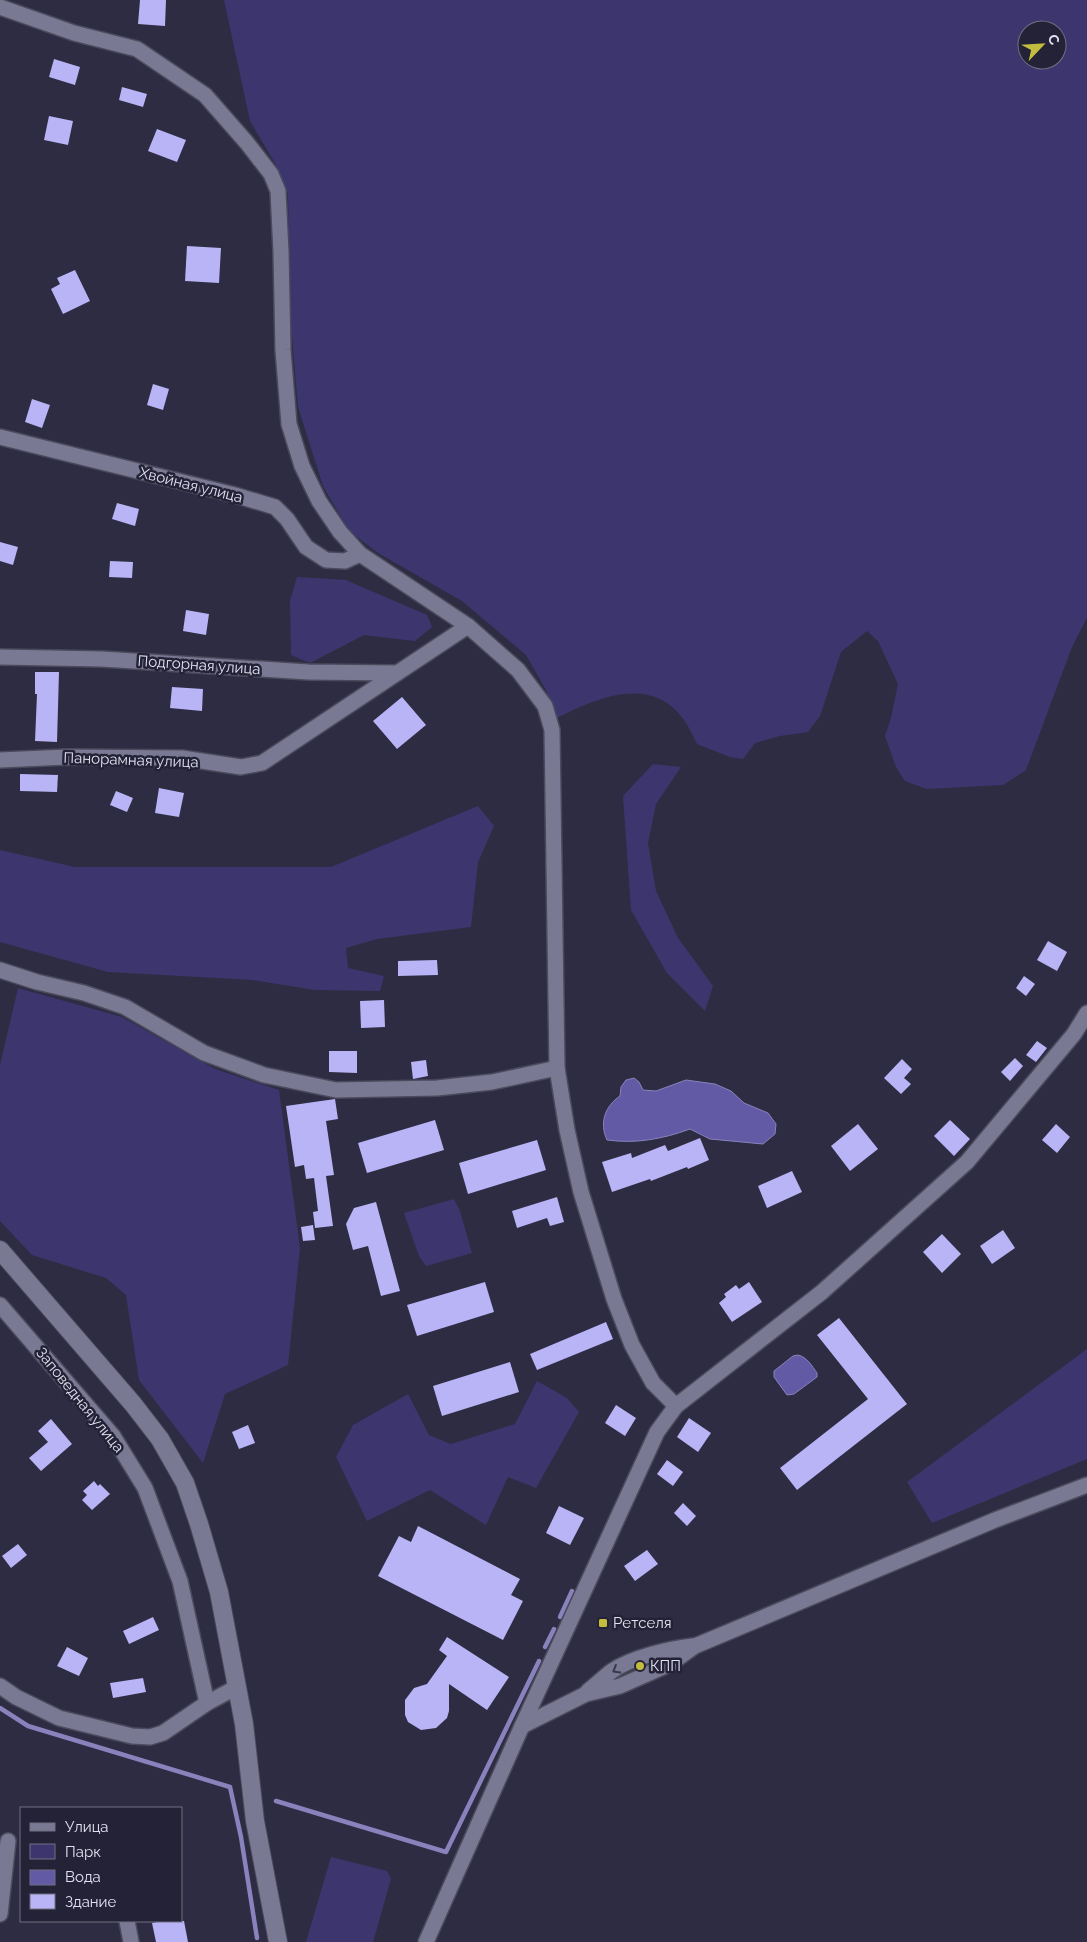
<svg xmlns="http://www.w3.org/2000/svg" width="1087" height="1942" font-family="Raleway,sans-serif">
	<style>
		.green { fill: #3d366e; fill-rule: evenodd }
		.water { fill: #635aa5; stroke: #8982bc }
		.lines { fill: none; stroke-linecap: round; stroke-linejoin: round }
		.stream { stroke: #8982bc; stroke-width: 4.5 }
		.building { fill: #b8b4f6 }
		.minor-casing { stroke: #4b495c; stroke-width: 18 }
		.tertiary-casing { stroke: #4b495c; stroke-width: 20 }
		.minor { stroke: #7a7993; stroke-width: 15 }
		.tertiary { stroke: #7a7993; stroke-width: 18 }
		.oneway { stroke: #3a384e }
		.poi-dot { fill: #c3bd3f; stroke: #242237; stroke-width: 2 }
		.labels { text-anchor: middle; stroke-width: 5; stroke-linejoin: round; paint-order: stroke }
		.street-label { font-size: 15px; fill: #e1e1f0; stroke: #242237 }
		.poi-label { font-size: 15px; fill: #e1e1f0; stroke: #242237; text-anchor: start }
	</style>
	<rect width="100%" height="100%" fill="#2d2c42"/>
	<g class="green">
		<path d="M224 0H1087V618L1072 647 1026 770 1003 785 927 789 905 781 896 767 885 736 891 718 898 684 878 641 867 631 841 652 820 716 808 732 780 736 755 743 743 759 730 757 697 744C693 736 689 727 684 720 651 673 595 699 555 719L546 690 526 655 462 601 378 553 349 531 323 486 298 407 291 326 288 194 276 165 250 121ZM1027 30H1057V60H1027Z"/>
		<polygon points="297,577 346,580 427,615 432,627 415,641 364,635 310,663 291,655 290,601"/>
		<polygon points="653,764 681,767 656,804 648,843 656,891 678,938 713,986 705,1011 667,973 631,910 623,796"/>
		<polygon points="478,806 494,826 478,862 471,927 377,939 346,948 348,968 384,976 380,991 315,990 253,980 108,972 0,942 0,850 75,867 331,867"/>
		<polygon points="18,988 122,1017 215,1069 279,1090 300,1248 288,1365 225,1394 203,1463 139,1380 126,1295 106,1278 32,1255 0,1221 0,1065"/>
		<polygon points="454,1199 460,1211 472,1253 426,1266 419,1256 404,1213"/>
		<polygon points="1087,1349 1087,1459 932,1523 907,1482"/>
		<polygon points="537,1381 567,1398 579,1412 536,1488 508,1477 486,1525 430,1490 367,1521 336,1457 353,1425 408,1394 429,1435 451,1444 515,1424"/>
		<polygon points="331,1857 387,1871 391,1879 373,1942 306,1942"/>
	</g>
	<g class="water">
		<path d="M634 1078 639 1082 643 1090 656 1091 686 1080 715 1084 731 1091 744 1103 768 1113 776 1124 775 1134 763 1144 710 1139 690 1129C663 1139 636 1144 607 1140 599 1123 605 1106 620 1096L621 1087 626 1080Z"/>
		<path d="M798 1355C807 1357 812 1366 817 1373V1377L794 1394 787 1395 774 1377V1371L793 1356Z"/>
	</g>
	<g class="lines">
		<g class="stream">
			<polyline points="560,1617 572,1591"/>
			<polyline points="545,1647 554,1629"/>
			<polyline points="0,1708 28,1726 230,1787 241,1837 257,1938"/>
			<polyline points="276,1801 446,1852 539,1661"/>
		</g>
	</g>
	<g class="building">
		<polygon points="140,0 166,0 165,26 138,24"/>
		<polygon points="54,59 80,67 75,85 49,77"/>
		<polygon points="122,87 147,94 143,107 119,100"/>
		<polygon points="49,116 73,121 68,145 44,140"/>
		<polygon points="157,129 186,140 177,162 148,151"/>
		<polygon points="187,246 221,248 219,283 185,281"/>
		<polygon points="75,270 90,301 63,314 51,289 60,284 57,278"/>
		<polygon points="153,384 169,389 163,410 147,405"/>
		<polygon points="32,399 50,405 42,428 25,422"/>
		<polygon points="117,503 139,509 135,526 112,519"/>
		<polygon points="0,542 18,547 13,565 0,561"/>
		<polygon points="110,561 133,562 132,578 109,577"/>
		<polygon points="186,610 209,614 206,635 183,631"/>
		<polygon points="35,672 59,672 57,742 35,741 37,694 35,694"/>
		<polygon points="172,687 203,689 202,711 170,708"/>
		<polygon points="402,697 426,725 397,749 373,721"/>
		<polygon points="20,774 58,775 57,792 20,791"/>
		<polygon points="159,788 184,793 179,817 155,813"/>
		<polygon points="116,791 133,798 127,812 110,805"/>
		<polygon points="1048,941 1067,952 1057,971 1037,960"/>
		<polygon points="437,960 438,975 398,976 398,961"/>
		<polygon points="1024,976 1035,984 1026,996 1016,988"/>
		<polygon points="384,1000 385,1027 361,1028 360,1001"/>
		<polygon points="1037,1041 1047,1048 1036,1062 1026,1055"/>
		<polygon points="329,1051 357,1051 357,1073 329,1072"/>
		<polygon points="1015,1058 1023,1066 1010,1081 1001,1072"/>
		<polygon points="902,1059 912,1069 904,1078 911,1084 901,1094 884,1078"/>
		<polygon points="426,1060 428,1076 413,1079 411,1062"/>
		<polygon points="335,1099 338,1119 326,1121 334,1175 326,1176 333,1226 315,1228 313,1212 318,1211 314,1178 306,1179 304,1165 295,1167 286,1106"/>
		<polygon points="435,1120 444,1150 367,1173 358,1143"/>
		<polygon points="950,1120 970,1139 954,1156 934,1136"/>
		<polygon points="858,1124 878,1149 850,1171 831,1146"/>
		<polygon points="1056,1124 1070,1137 1057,1153 1042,1140"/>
		<polygon points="700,1138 709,1160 688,1169 687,1167 651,1181 650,1179 612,1192 602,1162 631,1153 632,1158 665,1145 668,1151"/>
		<polygon points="537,1140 546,1170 468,1194 459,1163"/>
		<polygon points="792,1171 802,1192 767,1208 758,1186"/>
		<polygon points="557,1197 564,1222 550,1226 547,1218 517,1228 512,1211"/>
		<polygon points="376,1202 400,1291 381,1296 368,1246 353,1250 346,1224 354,1208"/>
		<polygon points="313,1225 315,1240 303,1241 301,1227"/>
		<polygon points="1003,1230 1015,1248 992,1264 980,1246"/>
		<polygon points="942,1234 961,1254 942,1273 923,1252"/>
		<polygon points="485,1282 494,1312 417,1336 407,1305"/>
		<polygon points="749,1282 762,1302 732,1322 719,1303 726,1297 724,1294 736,1285 739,1289"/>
		<polygon points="839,1318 907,1404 797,1490 780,1468 868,1399 817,1335"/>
		<polygon points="606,1322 613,1339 537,1370 530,1354"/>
		<polygon points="510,1362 519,1392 442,1416 433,1386"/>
		<polygon points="616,1405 636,1418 625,1436 605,1423"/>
		<polygon points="689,1418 711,1433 698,1452 677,1437"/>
		<polygon points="51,1419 72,1444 41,1471 29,1458 48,1442 38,1431"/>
		<polygon points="248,1425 255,1443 239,1449 232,1432"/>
		<polygon points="667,1460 683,1472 673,1486 657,1474"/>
		<polygon points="94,1481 98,1486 100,1484 110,1494 92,1510 82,1500 87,1495 83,1491"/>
		<polygon points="683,1503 696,1516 687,1526 674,1513"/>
		<polygon points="559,1506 584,1518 570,1545 546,1533"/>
		<polygon points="418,1526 520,1579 511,1595 523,1601 503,1640 378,1576 399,1536 411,1542"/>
		<polygon points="18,1544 27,1555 11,1568 2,1556"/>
		<polygon points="647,1550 658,1564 635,1581 624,1566"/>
		<polygon points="153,1617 159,1630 129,1644 123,1631"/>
		<polygon points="447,1637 509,1677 487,1710 449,1684 449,1711 447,1718 436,1728 421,1730 408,1722 405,1715 405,1700 414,1688 427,1684 447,1656 439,1650"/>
		<polygon points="67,1647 88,1658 79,1676 57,1666"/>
		<polygon points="143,1678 146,1692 113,1698 110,1683"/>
		<polygon points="162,1921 184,1921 188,1942 156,1942 152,1923"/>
	</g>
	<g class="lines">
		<defs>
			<g id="minor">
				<polyline points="0,7 74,33 137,49 205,95 247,143 271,174 278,191 281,252 283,350 289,424 302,466 319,501 340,532 360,554 468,626 518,670 545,706 552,730 557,1068 567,1130 581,1192 614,1299 632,1345 653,1383 676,1406"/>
				<polyline points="0,437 235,495 275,507 287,519 306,547 326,560 345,561 360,554"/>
				<polyline points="0,657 102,659 308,672 397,673"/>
				<polyline points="0,760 67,757 182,758 241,767 262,763 468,626"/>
				<polyline points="0,970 37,982 84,993 125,1007 204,1053 264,1075 336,1090 437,1088 492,1082 557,1068"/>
				<polyline points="0,1305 113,1436 145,1488 180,1581 207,1703"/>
				<polyline points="0,1686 16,1697 59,1718 132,1736 150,1737 163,1733 207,1703 237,1687"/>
				<path d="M588 1691C596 1685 604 1677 612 1671 632 1657 669 1649 693 1646"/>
				<polyline points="522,1726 586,1694 620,1686 670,1664 695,1646 995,1520 1087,1485"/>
				<polyline points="0,1914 8,1841"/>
				<polyline points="127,1921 131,1942"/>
				<polyline points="426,1942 522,1726 657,1432 676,1406 822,1292 967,1162 1074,1034 1087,1013"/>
			</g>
			<polyline id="tertiary" points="0,1250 133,1404 160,1439 185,1483 199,1524 219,1592 244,1724 255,1821 278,1942"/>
		</defs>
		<use href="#minor" class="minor-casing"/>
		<use href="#tertiary" class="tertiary-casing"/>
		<use href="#minor" class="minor"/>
		<use href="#tertiary" class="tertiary"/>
	</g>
	<defs><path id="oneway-chevron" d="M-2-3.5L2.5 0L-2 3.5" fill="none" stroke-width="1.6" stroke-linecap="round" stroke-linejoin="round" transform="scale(1.25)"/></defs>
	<use class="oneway" href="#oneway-chevron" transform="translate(616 1670) rotate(149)"/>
	<g class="poi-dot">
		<rect x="598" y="1618" width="10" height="10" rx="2.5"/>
		<circle cx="640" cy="1666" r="5"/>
	</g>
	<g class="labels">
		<g class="street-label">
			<text transform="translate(191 485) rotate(14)" y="5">Хвойная улица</text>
			<text transform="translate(199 665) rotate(4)" y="5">Подгорная улица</text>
			<text transform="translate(131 760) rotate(2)" y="5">Панорамная улица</text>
			<text transform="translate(80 1400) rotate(51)" y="5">Заповедная улица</text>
		</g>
		<g class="poi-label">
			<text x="613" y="1628">Ретселя</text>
			<text x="650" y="1671">КПП</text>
		</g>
	</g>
	<rect x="20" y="1807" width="162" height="115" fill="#242237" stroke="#706e81"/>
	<rect x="30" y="1823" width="25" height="8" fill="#7a7993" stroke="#706e81"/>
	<text x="65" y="1832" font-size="15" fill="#e1e1f0">Улица</text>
	<rect x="30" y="1844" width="25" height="15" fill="#3d366e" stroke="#706e81"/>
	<text x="65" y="1857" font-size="15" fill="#e1e1f0">Парк</text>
	<rect x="30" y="1870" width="25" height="15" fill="#635aa5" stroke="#706e81"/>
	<text x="65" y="1882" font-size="15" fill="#e1e1f0">Вода</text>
	<rect x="30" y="1894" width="25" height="15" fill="#b8b4f6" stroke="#706e81"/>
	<text x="65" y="1907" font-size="15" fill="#e1e1f0">Здание</text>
	<g transform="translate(1042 45) rotate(65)"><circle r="24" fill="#242237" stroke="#706e81"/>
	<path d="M0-4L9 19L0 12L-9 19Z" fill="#c3bd3f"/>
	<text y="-8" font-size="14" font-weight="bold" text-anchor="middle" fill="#e1e1f0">С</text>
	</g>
</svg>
